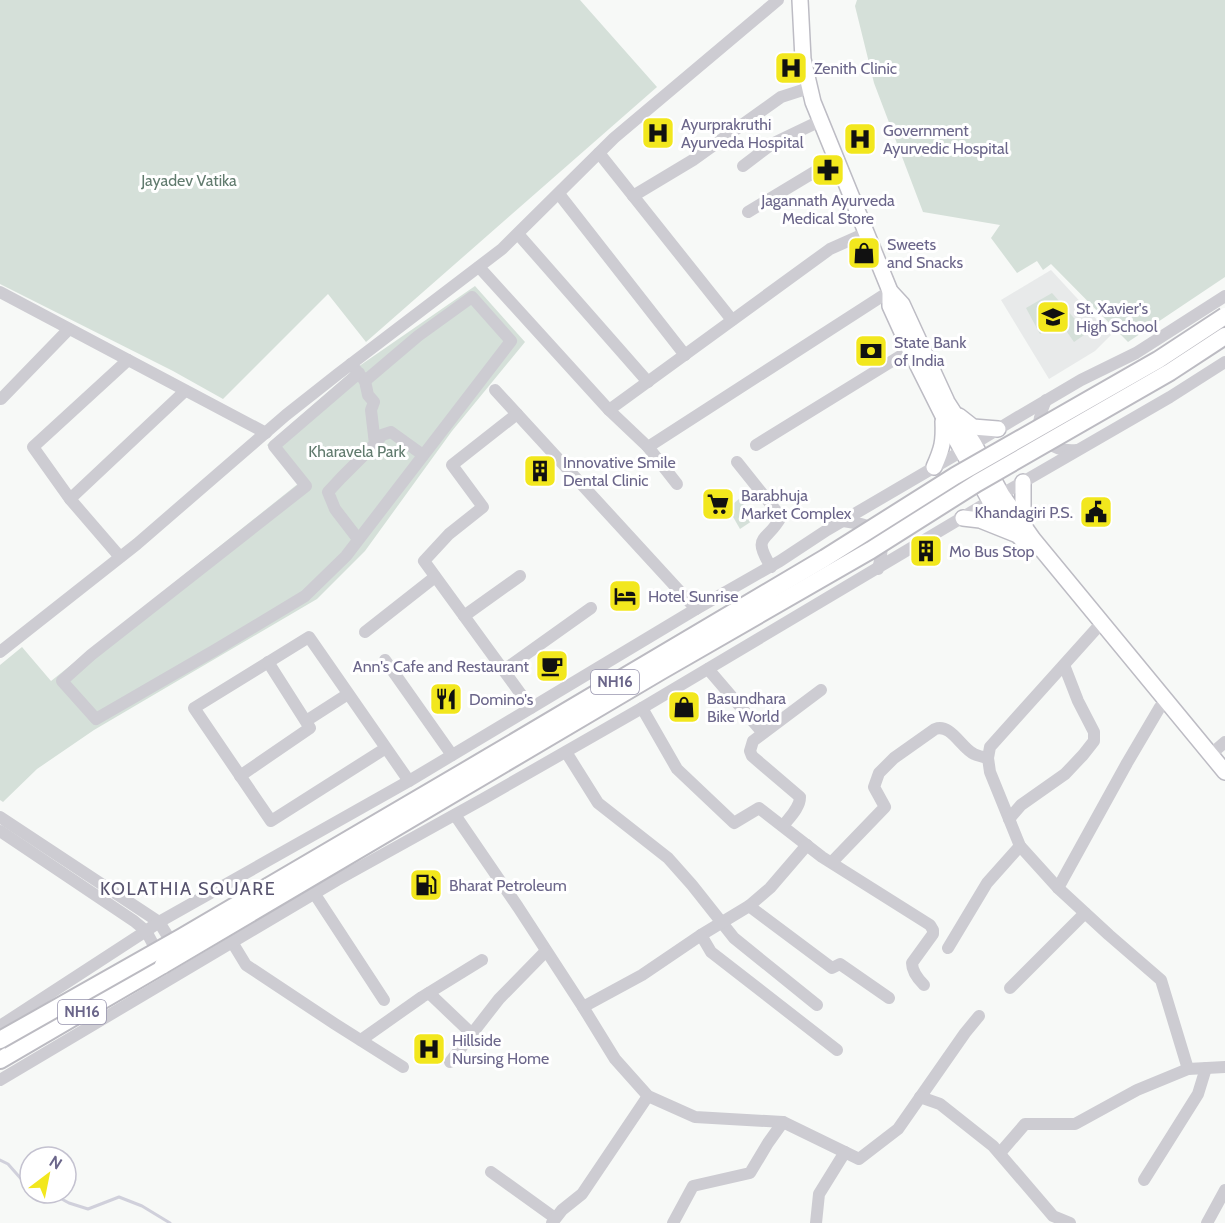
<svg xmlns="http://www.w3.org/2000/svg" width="1225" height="1223" font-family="Cabin,sans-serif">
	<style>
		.built { fill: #e8eaea }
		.green { fill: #d5e0d9 }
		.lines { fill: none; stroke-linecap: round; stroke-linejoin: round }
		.stream { stroke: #d0d0db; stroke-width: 3 }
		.major-casing { stroke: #bdbcc4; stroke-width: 18 }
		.highway-casing { stroke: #bcbbc2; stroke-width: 20 }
		.minor { stroke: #cdccd2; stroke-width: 12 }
		.major { stroke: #fff; stroke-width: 15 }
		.highway { stroke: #fff; stroke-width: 16 }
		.highway-bridge-casing { stroke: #bcbbc2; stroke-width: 20; stroke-linecap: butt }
		.highway-bridge { stroke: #fff; stroke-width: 16 }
		.labels { text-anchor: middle; stroke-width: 6; stroke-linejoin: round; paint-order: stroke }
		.shield { fill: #fff; stroke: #9794ad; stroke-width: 1.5 }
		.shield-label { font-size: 15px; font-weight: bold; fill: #6b668a }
		.poi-label { font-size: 16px; fill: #6b668a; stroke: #fff; text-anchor: start }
		.park-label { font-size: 16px; fill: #617b6e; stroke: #fff }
		.neighbourhood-label { font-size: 18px; letter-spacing: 1.5px; fill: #58546f; stroke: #fff }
	</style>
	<rect width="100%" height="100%" fill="#f7f9f7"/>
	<polygon class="built" points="1051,270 1111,335 1095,351 1049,379 1001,300"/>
	<g class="green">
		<polygon points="0,0 580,0 657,87 366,342 328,294 223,399 173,371 0,284"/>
		<polygon points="857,0 1225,0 1225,277 1128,342 1051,264 1043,270 1037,261 1017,273 991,238 1000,225 923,212 874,83 855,6"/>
		<polygon points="475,286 525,342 452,431 365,551 317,599 94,730 37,769 3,802 0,800 0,665 22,647 51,681 299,483 267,445 352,371"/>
		<polygon points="1052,293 1087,333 1074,342 1060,322 1040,334 1026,308"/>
		<polygon points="739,499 755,519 740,529 728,508"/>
	</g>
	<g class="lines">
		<g class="stream">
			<polyline points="0,1160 8,1164 30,1189"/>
			<polyline points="35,1193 37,1194 58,1197 69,1203 88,1209 119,1197 142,1206 170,1223"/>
		</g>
		<defs>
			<g id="major">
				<polyline points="800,0 803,59 813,102 890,291 902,304 947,402 974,444 1002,495 1033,539 1225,772"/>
				<polyline points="890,291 890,306 910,350 943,416 990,501 1027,546"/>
				<polyline points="959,416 973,427 998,429"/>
				<path d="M934 467C942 449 944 442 943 421"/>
				<polyline points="1023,482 1023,509 1025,527"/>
				<polyline points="963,518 980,520 1015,534"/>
			</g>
			<polyline id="highway" points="0,1060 163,965"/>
		</defs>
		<use href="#major" class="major-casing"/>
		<use href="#highway" class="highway-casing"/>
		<g class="minor">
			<polyline points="599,153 732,320"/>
			<polyline points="743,166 772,144 820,121"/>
			<polyline points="559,194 685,355"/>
			<polyline points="633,196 693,160 781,97 809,88"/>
			<polyline points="748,212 836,159"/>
			<polyline points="518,234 648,382"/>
			<polyline points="479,267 609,410 648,447 890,291"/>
			<polyline points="0,292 266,433"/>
			<polyline points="351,364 365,381 418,336 472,297 511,341 346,556 305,596 217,649 96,719 62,681 91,655 306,486 274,446 359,373"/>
			<polyline points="365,381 368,395 374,402 371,410 375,444 382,435 391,432 423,455"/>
			<polyline points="495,390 696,609"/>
			<polyline points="1,399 69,329"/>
			<path d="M1046 400C1043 407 1040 415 1039 423 1039 428 1041 432 1044 436 1052 449 1063 451 1077 450"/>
			<polyline points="609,410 830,249 866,233"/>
			<polyline points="517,414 452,465 483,507 449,534 424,561 531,708"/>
			<polyline points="756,445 910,350"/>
			<polyline points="648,447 677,484"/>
			<path d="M737 462 781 517C767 543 751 534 771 567"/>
			<polyline points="70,499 185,391"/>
			<path d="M843 521C879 526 888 531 878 569"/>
			<polyline points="358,539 335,509 328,492 341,478 375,444"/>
			<polyline points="120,557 70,499 33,447 128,360"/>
			<polyline points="464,616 520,576"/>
			<polyline points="1096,629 990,747 988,758 990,772 1020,846 1058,888 1109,935 1161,980 1188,1069"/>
			<polyline points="365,632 435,577"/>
			<polyline points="0,652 137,544 286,415 338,374 502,249 614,138 778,0"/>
			<polyline points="385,660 452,755"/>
			<polyline points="708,669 763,733"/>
			<polyline points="504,670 591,608"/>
			<path d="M642 708 677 769 734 823 759 808 822 857 930 925 933 930V934L912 963C912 972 918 979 924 985"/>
			<polyline points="306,721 348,694"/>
			<polyline points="386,748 271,821 194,708 309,637 409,781"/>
			<polyline points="566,752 598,803 668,858 692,885 734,938 817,1005"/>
			<polyline points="1211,754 1225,742"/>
			<polyline points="240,776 310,728 268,662"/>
			<polyline points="455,815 518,907 583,1007 615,1059 648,1096 695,1117 783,1122 859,1159 898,1129 965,1033 979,1016"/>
			<polyline points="0,817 159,922 175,948"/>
			<polyline points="1009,819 1021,805 1065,774 1083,755 1094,741 1094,732 1078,701 1064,665"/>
			<path d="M783 826C789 818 800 808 800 797L752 756 750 751 753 741 821 690"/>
			<polyline points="0,831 134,921 146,931 161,959"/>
			<polyline points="807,845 770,888 749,906 701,935 711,952 837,1050"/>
			<path d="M832 862 885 807 874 787 879 773 894 758 935 729C951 723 961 748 974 754 978 756 983 757 988 758"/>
			<polyline points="1058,888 1127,763 1160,707"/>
			<polyline points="314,893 384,1000"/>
			<polyline points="749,906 832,968 840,964 889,998"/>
			<polyline points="232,942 246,965 335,1024 403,1067"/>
			<polyline points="948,948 987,883 1020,846"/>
			<polyline points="1010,988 1085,913"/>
			<polyline points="429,993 472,1034"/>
			<polyline points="583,1007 642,975 701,935"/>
			<polyline points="0,1026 146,931 159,922 409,781 696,609 780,561 827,530 962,451 1018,417 1081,380 1136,353 1225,296"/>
			<polyline points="361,1040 422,997 482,960"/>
			<polyline points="450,1062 499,999 546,951"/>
			<polyline points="0,1080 337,880 483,799 642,708 990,501 1170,397 1225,362"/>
			<polyline points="920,1097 940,1104 993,1146 1053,1216 1070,1223"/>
			<polyline points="1000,1153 1025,1124 1075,1124 1137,1090 1188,1069 1225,1067"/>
			<polyline points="491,1172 555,1218"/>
			<polyline points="1144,1180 1198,1094 1206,1068"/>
			<polyline points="552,1223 562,1210 582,1194 648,1096"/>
			<polyline points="673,1223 693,1186 750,1173 768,1143 783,1122"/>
			<polyline points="816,1223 819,1194 845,1152"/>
			<polyline points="1207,1223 1225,1190"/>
		</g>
		<use href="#major" class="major"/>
		<use href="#highway" class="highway"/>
		<defs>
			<g id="highway-bridge">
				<polyline points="163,965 661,671 871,550 977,483 1170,372 1225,336"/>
				<polyline points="0,1040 182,937 489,757 825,558 955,476 1158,360 1225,316"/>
			</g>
		</defs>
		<use href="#highway-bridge" class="highway-bridge-casing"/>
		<use href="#highway-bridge" class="highway-bridge"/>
	</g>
	<defs>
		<symbol id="hospital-square" viewBox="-11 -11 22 22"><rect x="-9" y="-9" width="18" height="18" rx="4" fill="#f2e71d" stroke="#fff"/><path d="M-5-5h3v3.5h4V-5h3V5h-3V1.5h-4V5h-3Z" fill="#111"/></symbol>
		<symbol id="pharmacy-square" viewBox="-11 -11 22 22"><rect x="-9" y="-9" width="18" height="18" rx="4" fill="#f2e71d" stroke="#fff"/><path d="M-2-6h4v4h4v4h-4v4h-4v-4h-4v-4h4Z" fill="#111"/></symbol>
		<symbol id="shop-square" viewBox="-11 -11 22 22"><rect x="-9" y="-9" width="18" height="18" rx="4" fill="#f2e71d" stroke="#fff"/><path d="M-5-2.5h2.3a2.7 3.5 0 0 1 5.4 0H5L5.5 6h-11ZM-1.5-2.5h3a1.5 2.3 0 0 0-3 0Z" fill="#111"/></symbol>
		<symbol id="school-square" viewBox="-11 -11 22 22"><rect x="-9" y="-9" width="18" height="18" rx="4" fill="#f2e71d" stroke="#fff"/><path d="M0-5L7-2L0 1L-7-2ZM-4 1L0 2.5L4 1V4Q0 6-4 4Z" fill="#111"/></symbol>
		<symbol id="bank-square" viewBox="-11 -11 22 22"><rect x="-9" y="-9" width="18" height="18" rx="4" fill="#f2e71d" stroke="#fff"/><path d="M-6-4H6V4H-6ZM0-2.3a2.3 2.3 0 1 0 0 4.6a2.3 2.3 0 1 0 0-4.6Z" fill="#111"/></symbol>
		<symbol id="building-square" viewBox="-11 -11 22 22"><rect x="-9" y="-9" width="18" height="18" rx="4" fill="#f2e71d" stroke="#fff"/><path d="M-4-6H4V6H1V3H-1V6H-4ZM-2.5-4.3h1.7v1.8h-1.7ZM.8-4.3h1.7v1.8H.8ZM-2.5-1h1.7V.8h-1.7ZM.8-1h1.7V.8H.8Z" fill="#111"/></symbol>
		<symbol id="supermarket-square" viewBox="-11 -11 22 22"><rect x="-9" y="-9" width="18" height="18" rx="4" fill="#f2e71d" stroke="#fff"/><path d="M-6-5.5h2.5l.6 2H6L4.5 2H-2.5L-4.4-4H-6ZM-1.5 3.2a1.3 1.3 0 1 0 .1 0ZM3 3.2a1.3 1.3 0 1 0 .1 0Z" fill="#111"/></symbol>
		<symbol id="civic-square" viewBox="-11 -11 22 22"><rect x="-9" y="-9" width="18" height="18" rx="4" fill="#f2e71d" stroke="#fff"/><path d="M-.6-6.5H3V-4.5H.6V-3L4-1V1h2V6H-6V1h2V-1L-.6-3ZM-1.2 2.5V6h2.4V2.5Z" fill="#111"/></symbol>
		<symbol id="hotel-square" viewBox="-11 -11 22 22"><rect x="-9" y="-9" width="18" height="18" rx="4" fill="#f2e71d" stroke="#fff"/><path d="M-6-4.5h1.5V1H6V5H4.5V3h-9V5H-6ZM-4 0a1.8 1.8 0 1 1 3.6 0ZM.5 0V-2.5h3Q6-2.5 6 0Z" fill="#111"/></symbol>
		<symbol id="cafe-square" viewBox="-11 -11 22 22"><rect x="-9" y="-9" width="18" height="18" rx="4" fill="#f2e71d" stroke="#fff"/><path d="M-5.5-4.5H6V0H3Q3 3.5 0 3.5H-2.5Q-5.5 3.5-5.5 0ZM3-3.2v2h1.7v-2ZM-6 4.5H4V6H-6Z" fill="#111"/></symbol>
		<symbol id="restaurant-square" viewBox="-11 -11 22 22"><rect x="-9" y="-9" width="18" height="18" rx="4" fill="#f2e71d" stroke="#fff"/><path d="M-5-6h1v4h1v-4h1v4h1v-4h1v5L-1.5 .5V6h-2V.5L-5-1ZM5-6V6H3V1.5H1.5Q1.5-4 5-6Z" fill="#111"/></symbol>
		<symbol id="fuel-square" viewBox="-11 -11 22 22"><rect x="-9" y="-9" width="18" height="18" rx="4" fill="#f2e71d" stroke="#fff"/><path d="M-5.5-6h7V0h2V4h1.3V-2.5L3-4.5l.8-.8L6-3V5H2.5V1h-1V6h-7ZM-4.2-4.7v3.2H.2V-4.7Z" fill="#111"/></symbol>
	</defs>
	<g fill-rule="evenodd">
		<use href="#hospital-square" x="772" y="49" width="38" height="38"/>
		<use href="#hospital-square" x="639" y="114" width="38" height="38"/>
		<use href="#hospital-square" x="841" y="120" width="38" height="38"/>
		<use href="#pharmacy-square" x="809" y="151" width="38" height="38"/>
		<use href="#shop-square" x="845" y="234" width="38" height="38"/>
		<use href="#school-square" x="1034" y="298" width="38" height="38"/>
		<use href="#bank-square" x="852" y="332" width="38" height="38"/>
		<use href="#building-square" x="521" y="452" width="38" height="38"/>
		<use href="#supermarket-square" x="699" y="485" width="38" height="38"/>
		<use href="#civic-square" x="1077" y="493" width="38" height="38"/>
		<use href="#building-square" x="907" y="532" width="38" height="38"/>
		<use href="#hotel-square" x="606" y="577" width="38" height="38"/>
		<use href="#cafe-square" x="533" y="647" width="38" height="38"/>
		<use href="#restaurant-square" x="427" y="680" width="38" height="38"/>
		<use href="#shop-square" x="665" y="688" width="38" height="38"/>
		<use href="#fuel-square" x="407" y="866" width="38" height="38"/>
		<use href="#hospital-square" x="410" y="1030" width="38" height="38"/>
	</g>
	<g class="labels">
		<g class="shield">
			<rect x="591" y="670" width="48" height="24" rx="4.5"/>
			<rect x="58" y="1000" width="48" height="24" rx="4.5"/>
		</g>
		<g class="shield-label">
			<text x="615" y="687">NH16</text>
			<text x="82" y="1017">NH16</text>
		</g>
		<g class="poi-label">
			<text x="814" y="74">Zenith Clinic</text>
			<text x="681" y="130">Ayurprakruthi<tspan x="681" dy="18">Ayurveda Hospital</tspan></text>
			<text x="883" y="136">Government<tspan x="883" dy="18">Ayurvedic Hospital</tspan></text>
			<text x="828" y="206" text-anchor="middle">Jagannath Ayurveda<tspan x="828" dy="18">Medical Store</tspan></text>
			<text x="887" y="250">Sweets<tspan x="887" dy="18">and Snacks</tspan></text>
			<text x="1076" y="314">St. Xavier's<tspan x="1076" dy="18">High School</tspan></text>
			<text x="894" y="348">State Bank<tspan x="894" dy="18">of India</tspan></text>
			<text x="563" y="468">Innovative Smile<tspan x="563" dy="18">Dental Clinic</tspan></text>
			<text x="741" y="501">Barabhuja<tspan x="741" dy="18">Market Complex</tspan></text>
			<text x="1073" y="518" text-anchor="end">Khandagiri P.S.</text>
			<text x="949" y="557">Mo Bus Stop</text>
			<text x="648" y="602">Hotel Sunrise</text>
			<text x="529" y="672" text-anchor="end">Ann's Cafe and Restaurant</text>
			<text x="707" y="704">Basundhara<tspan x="707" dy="18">Bike World</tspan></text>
			<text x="469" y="705">Domino's</text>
			<text x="449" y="891">Bharat Petroleum</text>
			<text x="452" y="1046">Hillside<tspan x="452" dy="18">Nursing Home</tspan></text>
		</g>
		<g class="park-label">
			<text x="189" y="186">Jayadev Vatika</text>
			<text x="357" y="457">Kharavela Park</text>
		</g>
		<g class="neighbourhood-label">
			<text x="188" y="895">KOLATHIA SQUARE</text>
		</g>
	</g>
	<g transform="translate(48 1175) rotate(32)"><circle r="28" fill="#ffffff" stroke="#c4c2d0" stroke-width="1.5"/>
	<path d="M0-4.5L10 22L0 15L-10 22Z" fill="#f2e71d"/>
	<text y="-9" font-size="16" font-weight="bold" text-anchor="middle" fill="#6b668a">N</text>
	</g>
</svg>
